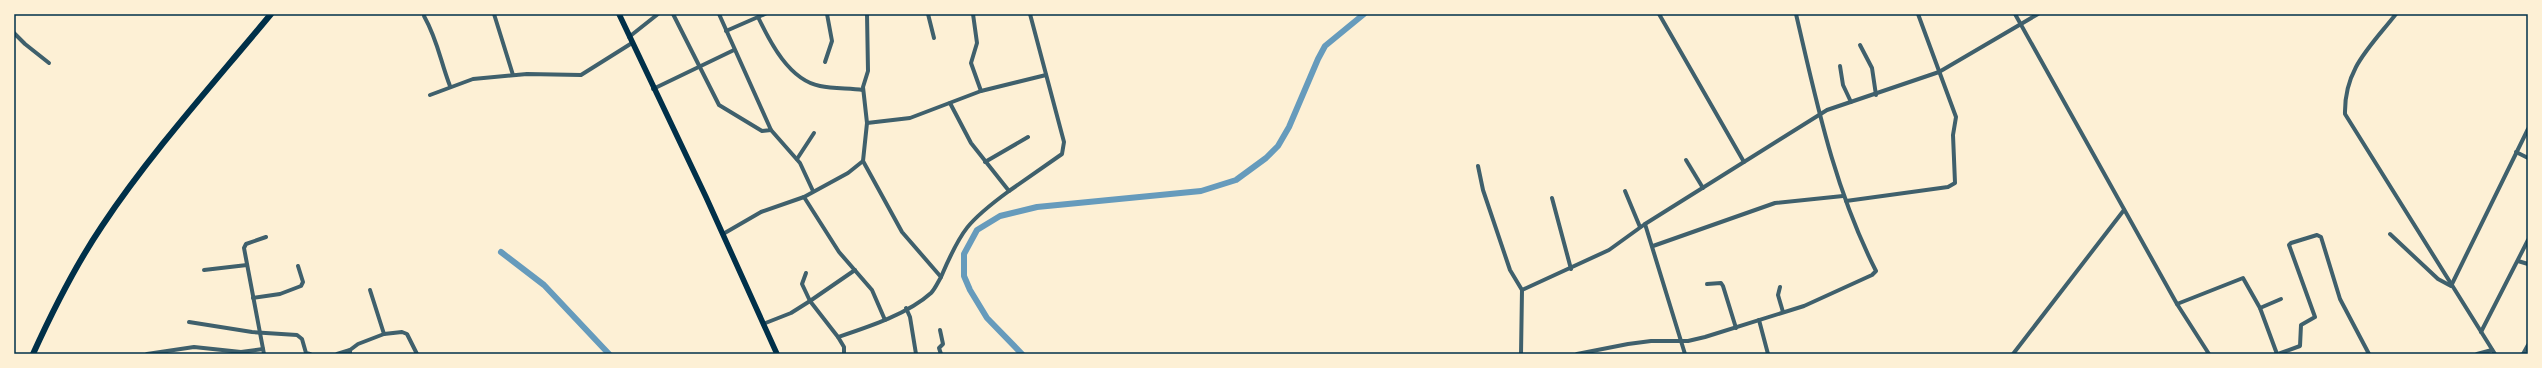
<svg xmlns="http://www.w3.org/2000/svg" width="2542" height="368" font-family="Arial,sans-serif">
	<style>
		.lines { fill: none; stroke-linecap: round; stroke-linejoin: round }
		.canal { stroke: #669bbc; stroke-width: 6 }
		.minor { stroke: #3f606c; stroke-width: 4 }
		.secondary { stroke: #003049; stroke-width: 5.5 }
		.trunk { stroke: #003049; stroke-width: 6 }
		.neatline { fill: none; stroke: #003049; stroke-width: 1.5 }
	</style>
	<rect width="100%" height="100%" fill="#fdf0d5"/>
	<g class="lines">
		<g class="canal">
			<polyline points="501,252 544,285 609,354"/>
			<polyline points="1022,354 987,318 970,290 964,276 964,254 977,230 1000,216 1037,207 1201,191 1236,180 1266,158 1278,146 1289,127 1318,59 1325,46 1364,14"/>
		</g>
		<g class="minor">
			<polyline points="494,14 513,75"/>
			<polyline points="673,14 719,105 762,131 771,130 719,14"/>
			<polyline points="928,14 934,38"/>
			<polyline points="973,14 977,43 971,63 981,91"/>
			<polyline points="1659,14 1744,162"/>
			<polyline points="2015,14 2177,304 2209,354"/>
			<path d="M2396 14C2370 47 2344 69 2345 114L2495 354"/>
			<path d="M424 16C438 41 440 60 450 86"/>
			<path d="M758 17C770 42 789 80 820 86 834 89 849 88 863 90"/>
			<polyline points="726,31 765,14"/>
			<polyline points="14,33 25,44 49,63"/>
			<polyline points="629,37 658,14"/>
			<polyline points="1860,45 1872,68 1876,95"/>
			<polyline points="825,62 832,41 827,14"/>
			<polyline points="1840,66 1843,85 1851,102"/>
			<polyline points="653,89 734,50"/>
			<polyline points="430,95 473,79 527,74 581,75 632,43"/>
			<polyline points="950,103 971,143 1009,191 1062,154 1064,142 1030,14"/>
			<polyline points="867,123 910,118 981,91 1046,75"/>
			<polyline points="771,130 800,163 813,191"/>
			<polyline points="2516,152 2528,158"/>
			<polyline points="797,159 814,133"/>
			<polyline points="1686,160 1703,188"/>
			<polyline points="985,162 1028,137"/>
			<polyline points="1478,166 1483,190 1510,270 1522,290 1521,354"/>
			<polyline points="1625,191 1640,227"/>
			<polyline points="804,197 839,252 872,290 885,320"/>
			<polyline points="1552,198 1571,269"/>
			<polyline points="1846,201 1948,187 1955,183 1953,135 1956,117 1918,14"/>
			<polyline points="1645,224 1685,354"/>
			<polyline points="723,234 761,212 804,197 848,173 863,161"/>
			<polyline points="2390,234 2438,279 2451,286 2528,129"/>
			<polyline points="1653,246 1775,203 1843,196"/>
			<polyline points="2518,261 2528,264"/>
			<polyline points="204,270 247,265"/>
			<polyline points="806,273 802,284 810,301 855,270"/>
			<path d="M941 277C961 230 968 221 1009 191"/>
			<polyline points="1707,284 1721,283 1723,286 1736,328"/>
			<polyline points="1780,287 1778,295 1783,312"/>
			<polyline points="1522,290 1609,250 1645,224 1827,110 1939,72 2038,14"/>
			<polyline points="253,298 280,294 301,286 303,282 298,266"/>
			<polyline points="2177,304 2243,278 2260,308 2277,354"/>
			<polyline points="906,308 910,317 916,354"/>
			<polyline points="2260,308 2281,299"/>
			<polyline points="1759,320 1768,354"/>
			<polyline points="189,322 252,332 297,335 302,339 306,353 310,354"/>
			<path d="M763 324 791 313 810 301 838 337C868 327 908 314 931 293 935 289 938 282 941 277L902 232 863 161 867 123 863 87 868 71 867 14"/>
			<polyline points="940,330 943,344 939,348 941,354"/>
			<polyline points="2481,332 2528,240"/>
			<polyline points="384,334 402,332 407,334 417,354"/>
			<polyline points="838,337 844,347 844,354"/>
			<polyline points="147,354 194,347 241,352 263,349"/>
			<polyline points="264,354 244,248 246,244 266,237"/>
			<polyline points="337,354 350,350"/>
			<polyline points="350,354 350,350 358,344 384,334 370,290"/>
			<path d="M1577 354 1628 344 1651 341H1688L1705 337 1804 306 1872 275 1876 271C1834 188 1817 104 1796 14"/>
			<polyline points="2013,354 2124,210"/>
			<polyline points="2278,354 2300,346 2301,325 2315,317 2289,245 2291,243 2317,235 2321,237 2340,299 2369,354"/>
			<polyline points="2477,354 2492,350"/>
			<polyline points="2523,354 2528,345"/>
		</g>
		<polyline class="secondary" points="619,14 706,197 777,354"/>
		<path class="trunk" d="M33 354C53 310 75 266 102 226 152 151 214 83 271 14"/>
	</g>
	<rect width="2542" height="368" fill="none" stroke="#fdf0d5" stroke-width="30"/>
	<rect x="15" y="15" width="2512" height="338" class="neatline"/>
</svg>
